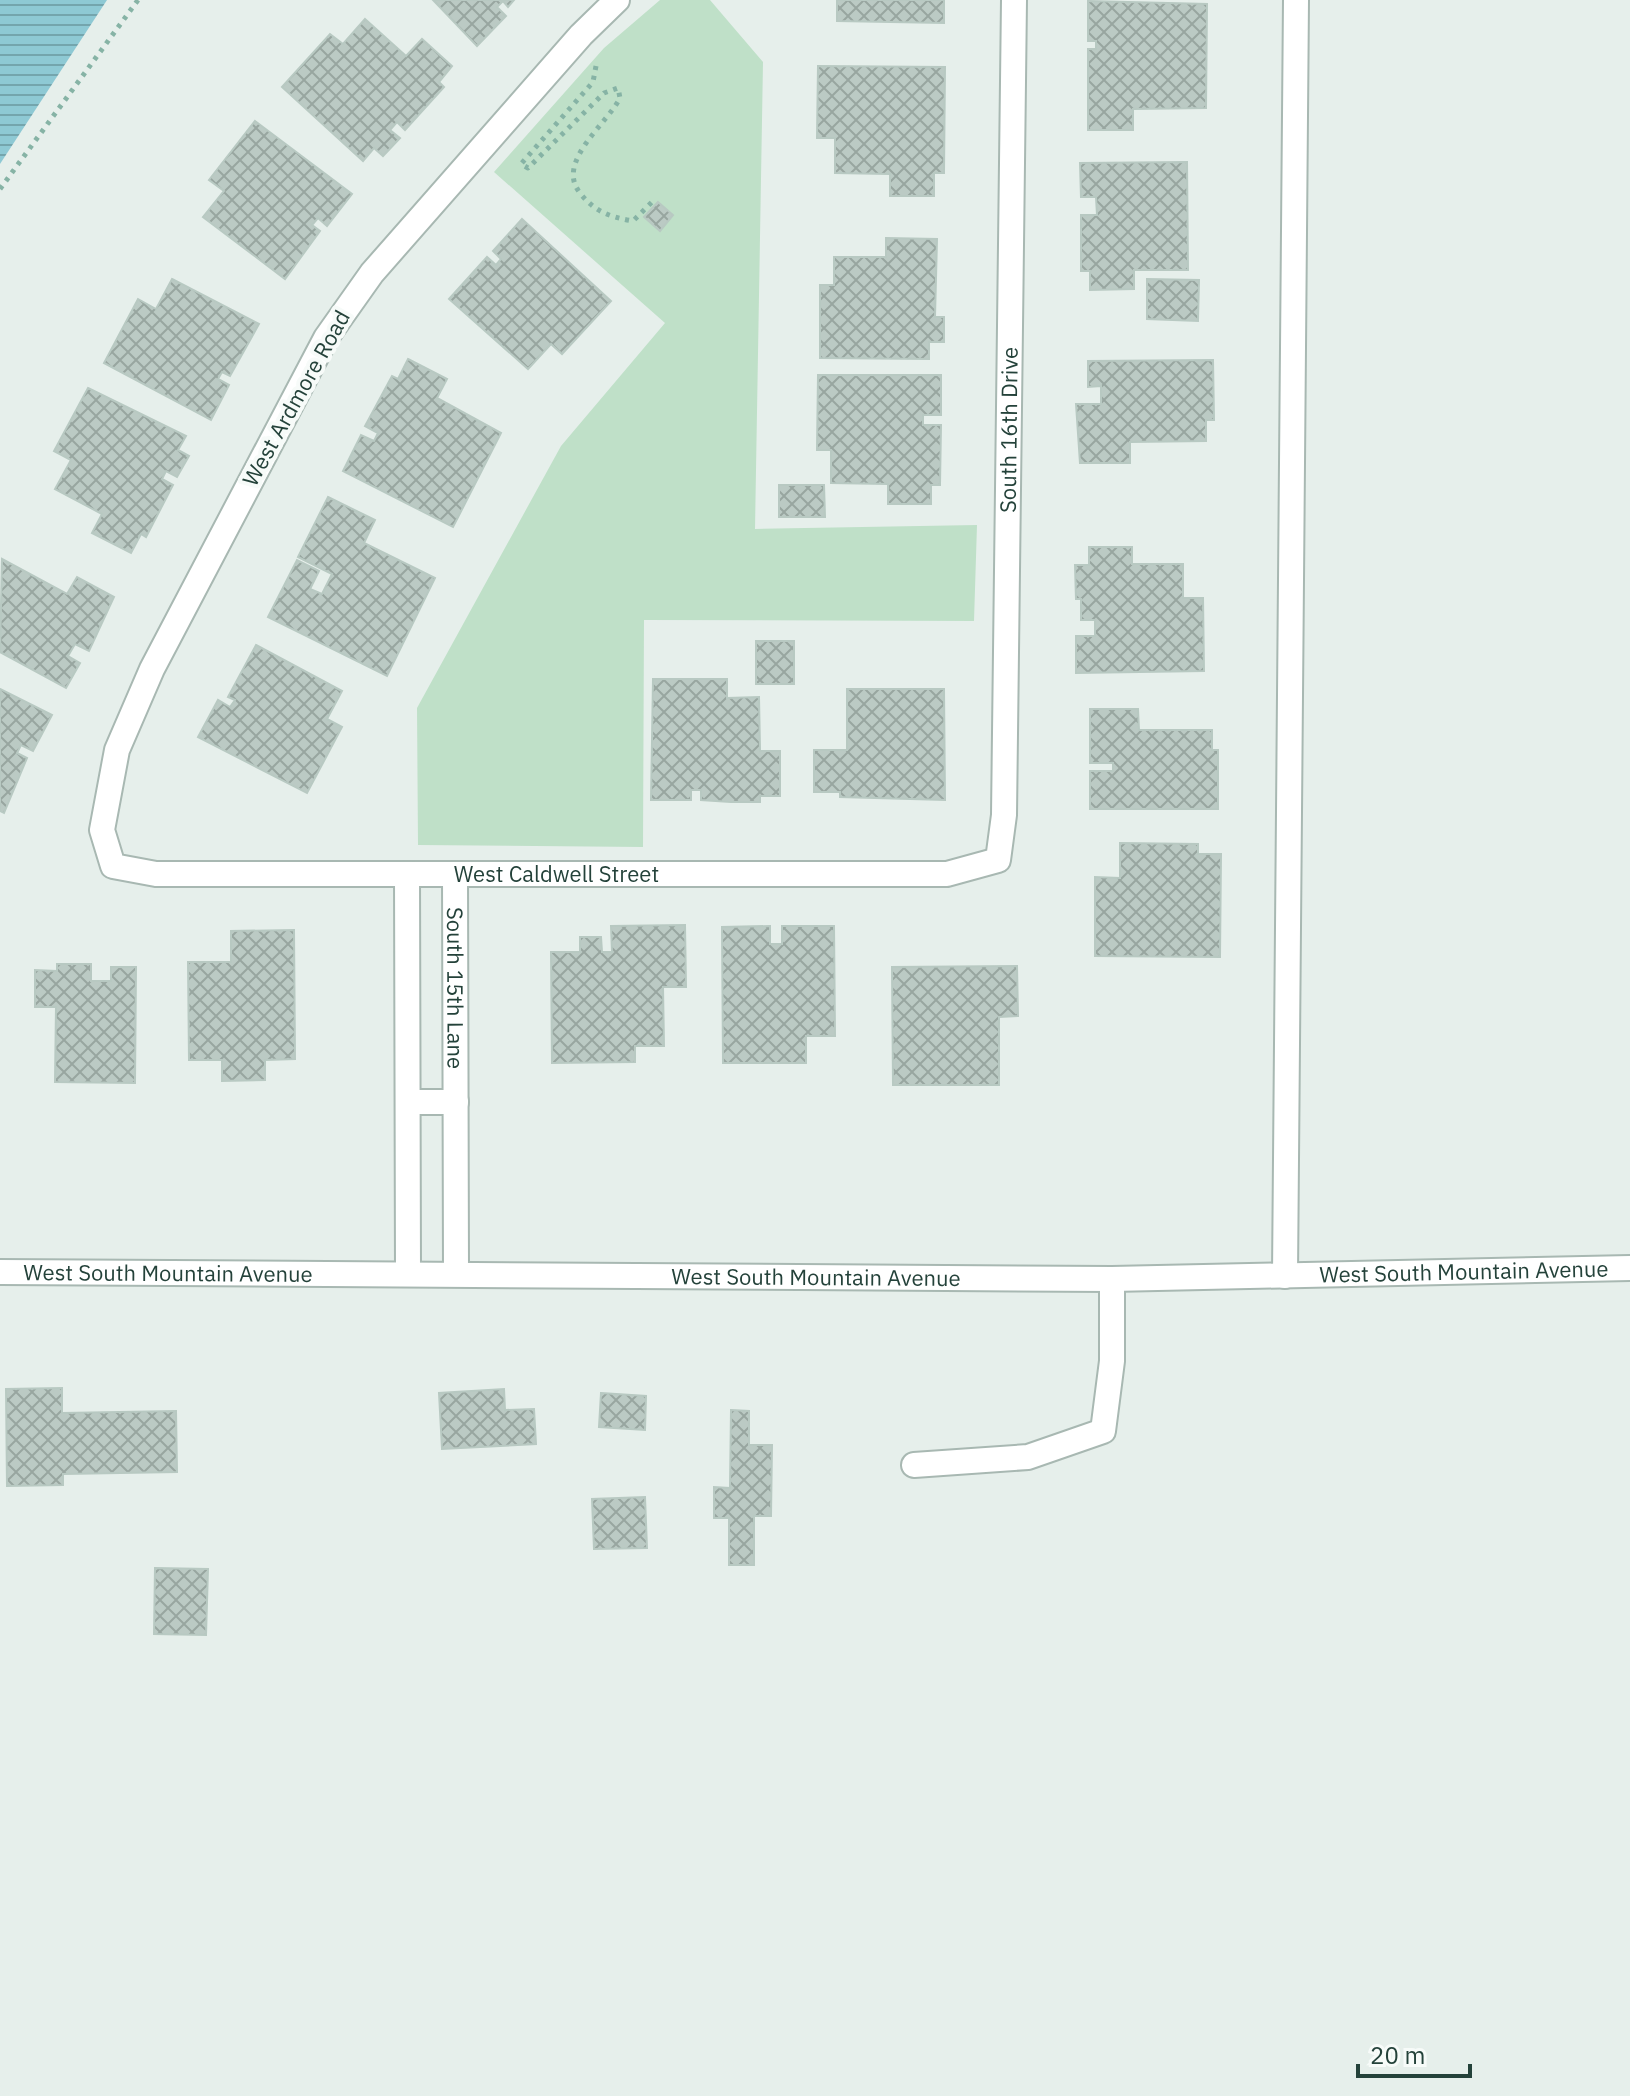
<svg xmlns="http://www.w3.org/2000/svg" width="1630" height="2096" font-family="'IBM Plex Sans',sans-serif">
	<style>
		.park { fill: #bfe0c8 }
		.water { fill: url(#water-rules) }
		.building { fill: url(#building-cross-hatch); stroke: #b8c9c2; stroke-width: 2 }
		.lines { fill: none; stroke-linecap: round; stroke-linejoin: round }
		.minor-casing { stroke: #a8b8b2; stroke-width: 28 }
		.path { stroke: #86b3a5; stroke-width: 5; stroke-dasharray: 4 6; stroke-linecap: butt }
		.minor { stroke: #fff; stroke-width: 24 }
		.labels { text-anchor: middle; stroke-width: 8; stroke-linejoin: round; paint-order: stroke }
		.street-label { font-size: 22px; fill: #24423a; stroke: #f7fbf9 }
	</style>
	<defs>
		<pattern id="water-rules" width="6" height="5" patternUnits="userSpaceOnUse" patternTransform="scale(2)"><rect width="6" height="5" fill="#8ec9d4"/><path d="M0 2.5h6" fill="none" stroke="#74a5ad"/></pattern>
		<pattern id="building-cross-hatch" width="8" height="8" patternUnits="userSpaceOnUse" patternTransform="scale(2)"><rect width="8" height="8" fill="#bbcac4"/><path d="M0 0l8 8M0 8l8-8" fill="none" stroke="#98a6a0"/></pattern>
	</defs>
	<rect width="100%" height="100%" fill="#e6efeb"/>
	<polygon class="park" points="660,0 710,0 763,62 755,529 977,525 974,621 644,620 643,847 418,845 417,708 561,446 665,323 494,172 604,48"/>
	<polygon class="water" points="0,0 107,0 0,164"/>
	<g class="building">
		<polygon points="433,0 514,0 508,7 503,1 497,7 506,16 477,46"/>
		<polygon points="837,0 944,0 944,23 837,21"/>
		<polygon points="1088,1 1207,4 1206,108 1133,109 1133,130 1088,130 1088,49 1096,49 1096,41 1088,41"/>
		<polygon points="365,19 406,56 422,39 452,66 439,82 444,87 405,130 397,122 390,130 400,138 383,156 374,148 363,161 282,87 330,34 343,44"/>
		<polygon points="818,66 945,67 944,173 934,173 934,196 890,196 890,174 835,173 835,138 817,138"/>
		<polygon points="255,121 352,194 327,226 318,218 312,225 320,231 285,279 203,217 224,191 209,180"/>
		<polygon points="1187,162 1188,270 1134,270 1134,289 1090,290 1090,271 1081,271 1081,215 1097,215 1096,197 1081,197 1080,163"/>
		<polygon points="658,202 673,215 660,231 644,217"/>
		<polygon points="522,219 611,301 562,354 551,344 528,369 449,299 487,257 496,265 501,259 493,251"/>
		<polygon points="886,238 937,239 935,317 944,317 944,342 929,342 929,359 820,358 820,285 834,285 834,257 886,257"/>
		<polygon points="172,279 259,324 230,376 222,372 218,379 229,385 211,420 104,363 138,299 156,309"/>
		<polygon points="1147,279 1199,280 1198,321 1147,319"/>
		<polygon points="408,359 447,379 437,398 501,433 453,527 343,471 361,435 374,441 378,433 365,426 392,376 398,379"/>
		<polygon points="1213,360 1214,420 1206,420 1206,441 1130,442 1130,463 1080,463 1076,404 1101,404 1101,386 1088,387 1088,361"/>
		<polygon points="818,375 941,375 941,415 923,415 923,425 941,425 940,485 931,485 931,504 888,504 888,484 831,483 831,450 817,450"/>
		<polygon points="88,388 186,436 178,450 189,456 177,477 166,471 162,479 173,485 146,537 141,534 131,553 92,533 102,514 55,489 71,460 54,451"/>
		<polygon points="779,485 824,485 825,517 779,517"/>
		<polygon points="328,497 375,520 364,543 435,578 387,676 268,617 297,560 319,571 310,589 322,594 332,574 298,557"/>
		<polygon points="1089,547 1132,547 1132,564 1183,564 1183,598 1203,598 1204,671 1076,673 1076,636 1095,636 1095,620 1081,620 1081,599 1076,599 1075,565 1089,565"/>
		<polygon points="2,559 67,594 77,577 114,597 89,651 75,644 68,656 80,663 66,688 0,652"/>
		<rect x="756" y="641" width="38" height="43"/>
		<polygon points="256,645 342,691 327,719 342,727 307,793 198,737 218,700 230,707 235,700 228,697"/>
		<polygon points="653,679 727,679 727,698 759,697 760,751 780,751 780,796 760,796 760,802 731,802 701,800 701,790 691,790 691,800 651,800"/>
		<polygon points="0,689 52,715 33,751 21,745 17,753 27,758 4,813 0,811"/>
		<polygon points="847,689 944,689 945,800 840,797 840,792 814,792 814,750 847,750"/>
		<polygon points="1090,709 1138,709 1139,730 1212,730 1212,750 1218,750 1218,809 1090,809 1090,771 1113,771 1113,763 1090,763"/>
		<polygon points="1120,843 1198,844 1198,854 1221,854 1220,957 1095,956 1095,877 1120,878"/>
		<polygon points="685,925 686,987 663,987 664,1046 635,1046 635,1062 552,1063 551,952 580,952 580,937 601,937 602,952 612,952 611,926"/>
		<polygon points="770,926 770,944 782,944 782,926 834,926 835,1036 806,1036 806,1063 723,1063 722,927"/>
		<polygon points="294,930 295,1059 265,1060 265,1080 222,1081 222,1060 189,1060 188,962 231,962 231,931"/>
		<polygon points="57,964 91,964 91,981 111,981 111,967 136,967 135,1083 55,1082 56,1007 35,1007 35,970 57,971"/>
		<polygon points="1017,966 1018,1016 999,1017 999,1085 893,1085 892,967"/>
		<polygon points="62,1388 62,1413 176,1411 177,1472 63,1474 63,1485 7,1486 6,1389"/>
		<polygon points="504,1389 505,1410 534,1409 536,1444 442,1449 439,1393"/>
		<polygon points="601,1393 646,1396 645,1430 599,1427"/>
		<polygon points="731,1410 749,1411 749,1445 772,1445 771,1516 754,1516 754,1565 729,1565 729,1518 714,1518 714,1487 730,1488"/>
		<polygon points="645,1497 647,1548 594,1549 592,1499"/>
		<polygon points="155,1568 208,1569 206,1635 154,1634"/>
	</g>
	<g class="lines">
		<defs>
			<g id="minor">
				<path id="s1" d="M617 0 581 35 372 273 326 338 152 669 117 750 102 830 113 866 156 874H947L998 860 1004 815 1014 0"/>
				<polyline points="407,874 408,1272"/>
				<path id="s2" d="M455 874 456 1273"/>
				<polyline points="408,1102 456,1102"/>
				<path id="s3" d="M0 1272 1112 1279 1630 1268"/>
				<polyline points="1285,1276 1296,0"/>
				<polyline points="914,1465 1028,1457 1103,1431 1112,1361 1112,1279"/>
			</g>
		</defs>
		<use href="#minor" class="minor-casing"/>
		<g class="path">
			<path d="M596 66 593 82 521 164 528 168 604 93 618 88 620 98C607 124 555 162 580 193 595 212 610 217 633 221L655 199"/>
			<polyline points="0,189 138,0"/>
		</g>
		<use href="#minor" class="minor"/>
	</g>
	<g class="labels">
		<g class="street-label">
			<text transform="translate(296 398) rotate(-61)" y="8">West Ardmore Road</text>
			<text dy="8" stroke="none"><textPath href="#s1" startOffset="2346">South 16th Drive</textPath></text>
			<text dy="8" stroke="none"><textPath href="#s1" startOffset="1472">West Caldwell Street</textPath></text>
			<text dy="8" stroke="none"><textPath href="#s2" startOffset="114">South 15th Lane</textPath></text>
			<text dy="8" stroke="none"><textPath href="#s3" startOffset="1464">West South Mountain Avenue</textPath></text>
			<text dy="8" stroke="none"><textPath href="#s3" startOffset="168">West South Mountain Avenue</textPath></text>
			<text dy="8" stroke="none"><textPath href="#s3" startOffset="816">West South Mountain Avenue</textPath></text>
		</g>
	</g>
	<path d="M1358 2064v12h112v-12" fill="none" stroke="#24423a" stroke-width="4"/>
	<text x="1370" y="2064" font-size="24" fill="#24423a" stroke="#f7fbf9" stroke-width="6" paint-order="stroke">20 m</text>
</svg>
